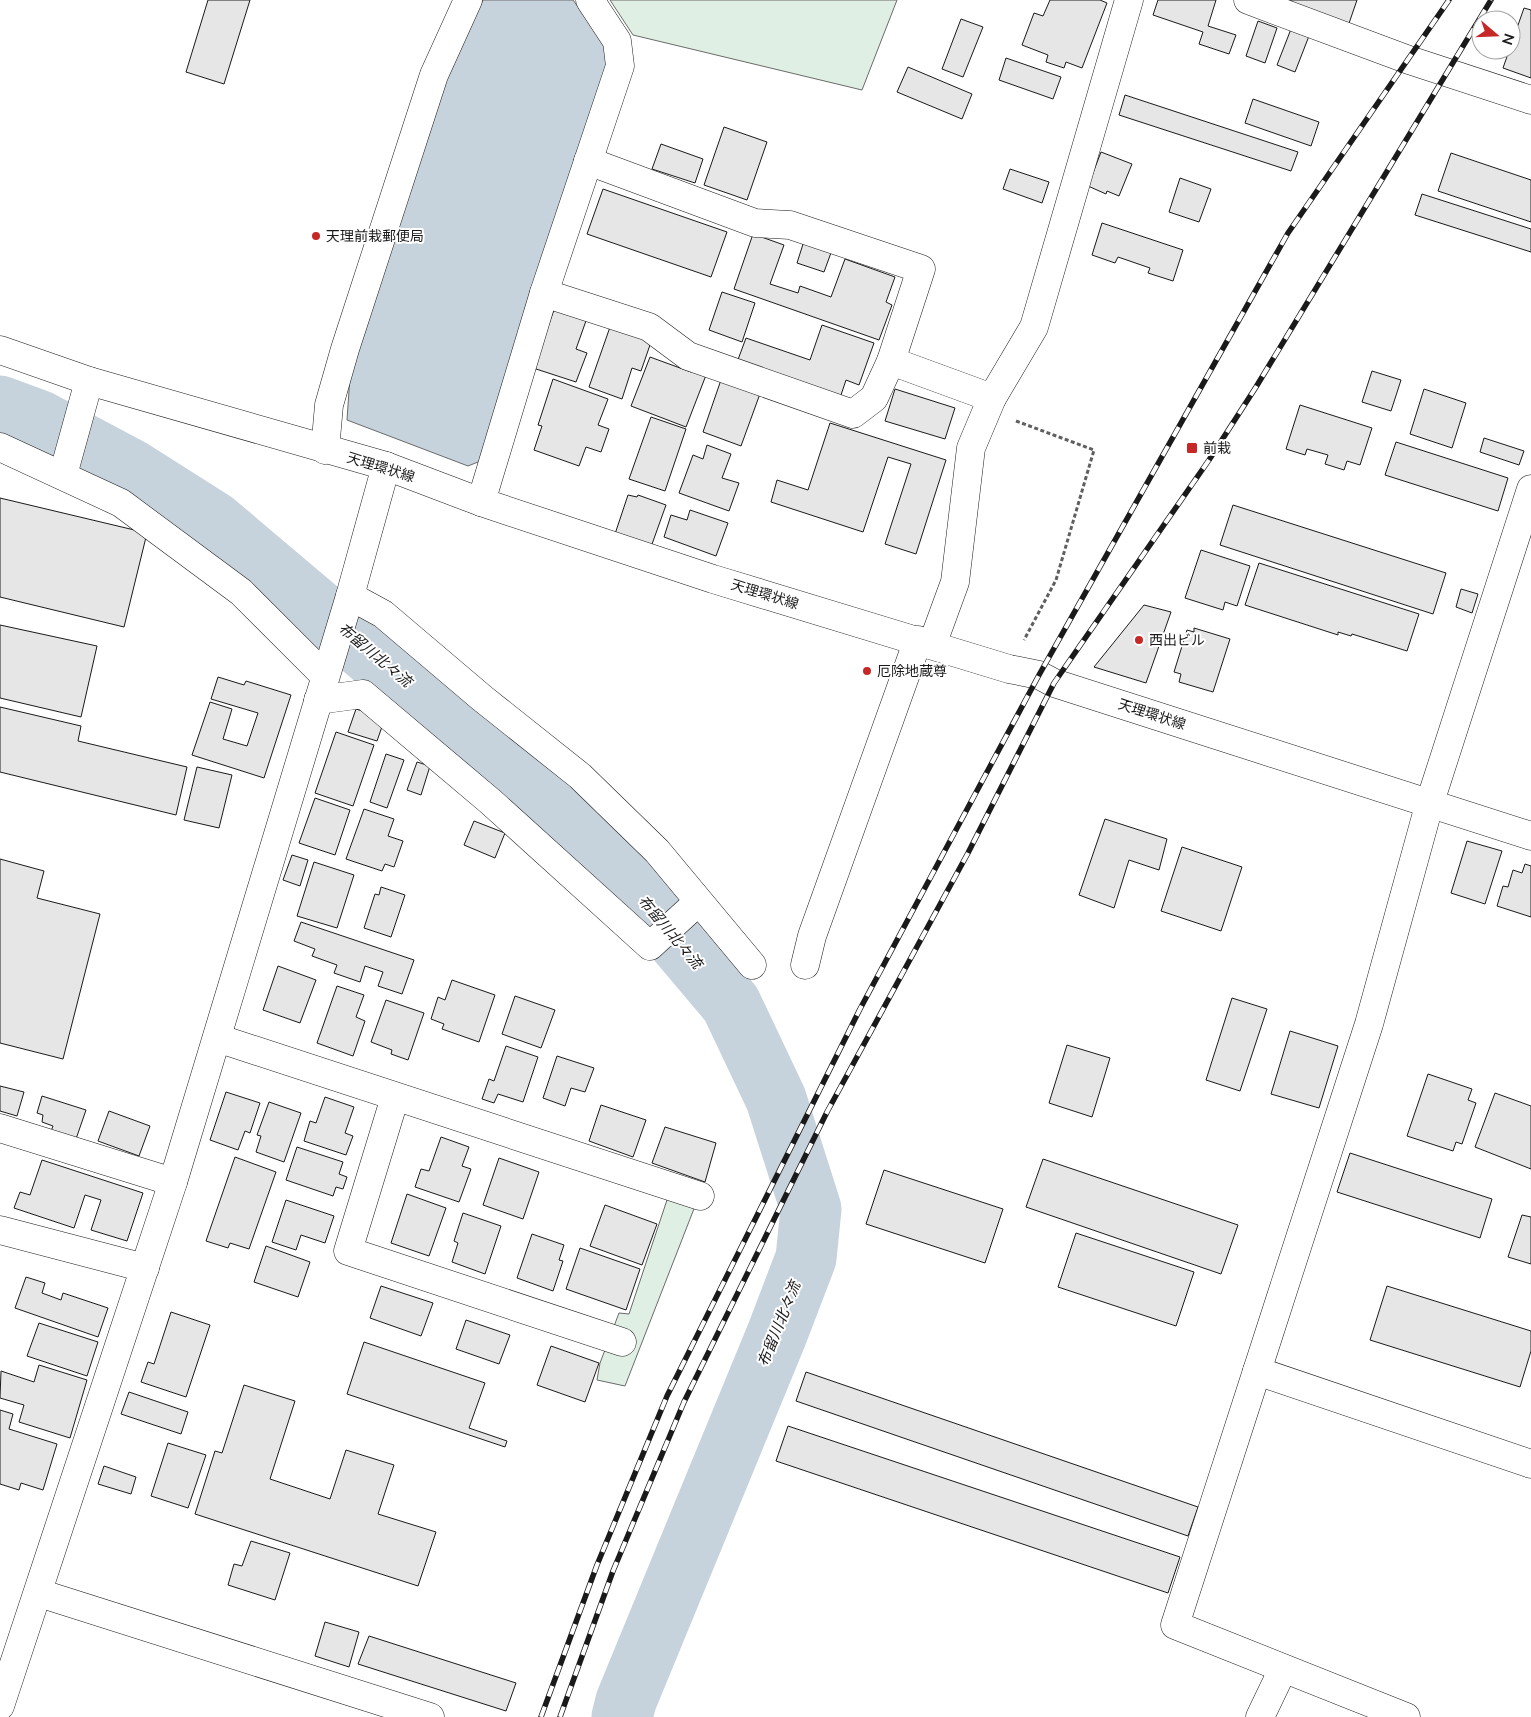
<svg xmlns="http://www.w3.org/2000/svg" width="1531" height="1717" font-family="Lato,'Noto Sans JP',sans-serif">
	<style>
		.green { fill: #e0efe3; stroke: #6a6a6a }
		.water { fill: #c6d2dc; stroke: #6a6a6a }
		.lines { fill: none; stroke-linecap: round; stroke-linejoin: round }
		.river { stroke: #c6d2dc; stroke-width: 61 }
		.building { fill: #e6e6e6; stroke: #1a1a1a }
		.minor-casing { stroke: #1a1a1a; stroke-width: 29 }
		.major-casing { stroke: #1a1a1a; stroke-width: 29 }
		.path { stroke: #5f5f5f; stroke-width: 3; stroke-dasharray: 4 2.5; stroke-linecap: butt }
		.minor { stroke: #fff; stroke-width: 28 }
		.major { stroke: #fff; stroke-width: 28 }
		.rail-casing { stroke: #1a1a1a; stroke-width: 5.5 }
		.rail { stroke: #fff; stroke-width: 4; stroke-dasharray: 11; stroke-linecap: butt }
		.poi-dot { fill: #c62828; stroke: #fff; stroke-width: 2 }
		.labels { text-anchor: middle; stroke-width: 4; stroke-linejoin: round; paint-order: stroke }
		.poi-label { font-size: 14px; fill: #1a1a1a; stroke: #fff; text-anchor: start }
		.street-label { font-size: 14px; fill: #1a1a1a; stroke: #fff }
		.water-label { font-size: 15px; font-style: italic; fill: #1a1a1a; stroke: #fff }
	</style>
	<rect width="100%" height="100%" fill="#fff"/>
	<g class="green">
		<polygon points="610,0 897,0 862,90 633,35"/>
		<polygon points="670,1191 697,1201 625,1386 597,1380 600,1363 619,1313 629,1314"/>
	</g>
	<polygon class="water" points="483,0 573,0 601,38 608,59 483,460 468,466 347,420 351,361 443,85"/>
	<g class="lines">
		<polyline class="river" points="0,406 38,420 132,470 214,522 383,665 531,784 640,896 731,1004 776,1099 811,1209 806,1258 777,1334 626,1701 622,1717"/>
	</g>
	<g class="building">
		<polygon points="208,0 250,0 224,84 186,72"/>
		<polygon points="1050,0 1100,0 1107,3 1082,68 1066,62 1064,68 1046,62 1048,55 1022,45 1034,13 1043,16"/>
		<polygon points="1158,0 1216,0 1208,26 1236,35 1229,54 1199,44 1203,32 1153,15"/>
		<polygon points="1291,0 1357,0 1346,32 1287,9"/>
		<polygon points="1524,8 1531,10 1531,78 1503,68"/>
		<polygon points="961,19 983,27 963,77 942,69"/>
		<polygon points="1258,21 1277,28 1265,63 1246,56"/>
		<polygon points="1291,29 1309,36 1295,72 1277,65"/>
		<polygon points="1006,58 1061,77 1053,99 999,80"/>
		<polygon points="908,67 972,94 962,119 897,92"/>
		<polygon points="1125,95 1298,152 1291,171 1119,115"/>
		<polygon points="1253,99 1319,122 1311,146 1245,123"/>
		<polygon points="724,127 767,142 747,200 704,185"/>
		<polygon points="661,144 703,159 695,183 652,169"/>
		<polygon points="1101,152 1132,164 1119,196 1107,191 1106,194 1088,186"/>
		<polygon points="1451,153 1531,180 1531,222 1438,191"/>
		<polygon points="1010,169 1049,182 1042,203 1003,189"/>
		<polygon points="1180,178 1211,189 1199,222 1169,212"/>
		<polygon points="603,189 727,232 711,277 587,234"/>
		<polygon points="1422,194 1531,229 1531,252 1415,215"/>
		<polygon points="1102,223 1183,250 1173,281 1148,273 1150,268 1118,257 1115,263 1092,255"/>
		<polygon points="753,234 784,245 770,284 798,293 800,286 831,297 845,259 895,277 886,302 892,305 879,340 734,289"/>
		<polygon points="804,241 832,250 824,272 797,263"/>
		<polygon points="722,292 755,303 742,342 709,330"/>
		<polygon points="555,307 587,318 576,349 587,353 576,382 533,368"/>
		<polygon points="822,325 874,343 859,385 846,380 839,401 736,365 746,338 810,360"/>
		<polygon points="610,327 651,342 641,371 632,368 622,399 589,387"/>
		<polygon points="650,357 691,372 693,364 708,370 686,427 631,406"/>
		<polygon points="1372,371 1401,380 1391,411 1362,402"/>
		<polygon points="722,377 761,391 741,446 703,432"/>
		<polygon points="553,379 608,399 598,425 609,429 601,452 586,447 579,466 534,450 542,426 538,425"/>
		<polygon points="895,389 955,408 945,439 885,421"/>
		<polygon points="1424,389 1466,403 1452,448 1410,434"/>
		<polygon points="1300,405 1372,428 1360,465 1347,461 1344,470 1325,464 1328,455 1307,449 1305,455 1286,449"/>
		<polygon points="651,417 686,429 665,491 629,479"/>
		<polygon points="830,423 946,460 916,554 885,544 911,464 888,457 863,532 771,502 777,480 808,490"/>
		<polygon points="1484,438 1524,451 1519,465 1480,452"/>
		<polygon points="1396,442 1508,478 1498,511 1385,475"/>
		<polygon points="707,445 731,454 722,478 739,483 729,511 679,493 693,455 703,459"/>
		<polygon points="628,495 637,497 638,495 666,505 651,547 615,534"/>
		<polygon points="0,498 147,533 124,627 0,597"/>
		<polygon points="1233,505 1446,573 1433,614 1220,545"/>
		<polygon points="690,510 728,523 716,556 664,537 671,515 687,520"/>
		<polygon points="1201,550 1250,566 1237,606 1225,602 1223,610 1185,598"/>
		<polygon points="1259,563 1419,614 1407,651 1352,634 1351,636 1338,632 1338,635 1245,605"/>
		<polygon points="1461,589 1478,594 1472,613 1456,607"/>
		<polygon points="1144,605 1171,612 1146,683 1094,667"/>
		<polygon points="0,625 97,646 81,717 0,698"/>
		<polygon points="1194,628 1230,639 1213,692 1179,682 1181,674 1174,672 1187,630 1194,632"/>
		<polygon points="218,677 244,685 246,681 291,695 264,778 192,755 210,702 232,709 223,739 247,746 258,713 211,699"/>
		<polygon points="0,707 81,726 78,741 187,767 176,815 0,772"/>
		<polygon points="356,709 385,718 377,741 348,732"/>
		<polygon points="336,732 374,745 353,806 315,793"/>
		<polygon points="386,754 404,760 387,808 370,802"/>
		<polygon points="417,762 430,766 421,795 407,790"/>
		<polygon points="197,767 232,775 219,828 184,820"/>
		<polygon points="315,798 350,810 335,855 299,843"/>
		<polygon points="364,809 394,819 388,836 403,841 394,867 385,864 382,871 346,859"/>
		<polygon points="1105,819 1167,839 1159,870 1129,860 1114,908 1079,895"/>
		<polygon points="474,821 505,833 495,858 464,845"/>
		<polygon points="1467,841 1502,851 1485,904 1451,893"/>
		<polygon points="1182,847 1242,867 1221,931 1161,911"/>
		<polygon points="292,855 308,860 300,886 283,880"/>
		<polygon points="0,859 44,871 37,898 100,914 63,1059 0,1043"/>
		<polygon points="314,862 354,875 337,928 297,916"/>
		<polygon points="1525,864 1531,866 1531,917 1497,906 1503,886 1508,887 1513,870 1522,873"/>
		<polygon points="381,887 405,895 391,937 364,928 375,894 379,895"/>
		<polygon points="301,922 414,960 402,994 378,986 383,972 365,966 360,982 334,973 337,965 312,956 315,949 294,941"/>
		<polygon points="278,966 316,980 300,1023 263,1010"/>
		<polygon points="452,980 495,995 479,1042 442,1029 444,1024 431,1019 438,997 445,1000"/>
		<polygon points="337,986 364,995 356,1017 365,1021 353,1056 317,1043"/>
		<polygon points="515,996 555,1010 541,1048 502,1034"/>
		<polygon points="1232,998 1267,1009 1240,1091 1206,1080"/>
		<polygon points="386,1000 424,1013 408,1060 391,1054 392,1050 371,1042"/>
		<polygon points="1290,1031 1338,1046 1319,1108 1271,1094"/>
		<polygon points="1067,1045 1110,1058 1092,1117 1049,1103"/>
		<polygon points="506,1046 538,1057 523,1102 498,1094 494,1103 482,1099 489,1079 494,1081"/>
		<polygon points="557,1056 594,1068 585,1092 571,1088 565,1106 543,1098"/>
		<polygon points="1428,1074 1472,1089 1468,1100 1476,1103 1462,1144 1456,1142 1453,1151 1407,1136"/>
		<polygon points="0,1086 24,1092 17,1116 0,1111"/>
		<polygon points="226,1092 260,1103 250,1133 245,1131 238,1150 210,1140"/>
		<polygon points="1495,1093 1531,1106 1531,1169 1475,1147"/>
		<polygon points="42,1096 86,1110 76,1139 51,1131 53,1126 42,1122 43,1115 37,1113"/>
		<polygon points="325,1097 354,1107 345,1133 353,1136 346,1155 304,1141 310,1121 316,1123"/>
		<polygon points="269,1102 301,1113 284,1162 256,1152 261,1136 257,1135"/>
		<polygon points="601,1105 646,1120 633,1157 589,1141"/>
		<polygon points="109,1111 150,1126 139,1156 98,1141"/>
		<polygon points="665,1127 716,1143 705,1182 652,1163"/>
		<polygon points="441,1137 469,1147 462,1166 471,1169 459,1202 415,1187 421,1169 429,1171"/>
		<polygon points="297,1147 343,1162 339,1174 347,1177 343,1189 336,1187 333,1196 286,1180"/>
		<polygon points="1350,1153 1492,1199 1480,1238 1337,1192"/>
		<polygon points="235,1157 276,1172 249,1249 230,1243 228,1248 206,1241"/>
		<polygon points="499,1158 539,1172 523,1219 483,1205"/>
		<polygon points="1043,1159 1238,1225 1221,1274 1026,1207"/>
		<polygon points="42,1160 143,1193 127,1241 91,1230 101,1200 85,1195 74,1228 14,1208 20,1192 30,1195"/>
		<polygon points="884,1170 1003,1209 985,1263 866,1224"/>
		<polygon points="407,1194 446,1208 429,1256 391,1243"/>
		<polygon points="286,1200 334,1216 325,1243 301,1235 296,1250 272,1242"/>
		<polygon points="605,1205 657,1224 642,1265 590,1246"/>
		<polygon points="463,1213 501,1226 485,1274 452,1262 458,1243 454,1241"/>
		<polygon points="1522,1215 1531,1217 1531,1264 1508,1257"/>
		<polygon points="1076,1233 1194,1272 1176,1326 1058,1287"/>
		<polygon points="532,1234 564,1245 559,1260 563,1261 553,1291 517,1278"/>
		<polygon points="266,1246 310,1262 298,1297 254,1282"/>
		<polygon points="580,1248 640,1269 626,1310 566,1289"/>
		<polygon points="26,1277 45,1283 42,1293 61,1300 63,1293 108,1308 98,1337 15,1308"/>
		<polygon points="381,1286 433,1303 421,1336 370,1318"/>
		<polygon points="1387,1286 1531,1331 1531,1351 1520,1387 1370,1340"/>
		<polygon points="171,1312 210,1325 186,1397 141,1382 148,1362 154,1364"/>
		<polygon points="466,1320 510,1335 499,1364 456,1349"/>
		<polygon points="39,1323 98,1342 87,1376 27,1356"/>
		<polygon points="364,1342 485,1383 469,1428 507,1441 505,1447 347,1394"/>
		<polygon points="551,1346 599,1363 585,1402 537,1385"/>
		<polygon points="39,1365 87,1380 70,1438 19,1422 24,1405 0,1398 1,1371 34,1382"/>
		<polygon points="806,1372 1198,1507 1188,1536 796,1401"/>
		<polygon points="244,1385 295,1401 270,1479 330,1499 346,1450 394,1465 378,1514 436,1532 418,1586 195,1514 215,1451 222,1453"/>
		<polygon points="129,1392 188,1412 181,1434 121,1414"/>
		<polygon points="0,1410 13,1414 9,1429 57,1444 43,1490 21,1483 19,1490 0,1484"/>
		<polygon points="788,1426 1180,1557 1168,1593 776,1461"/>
		<polygon points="168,1443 206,1455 188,1508 151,1496"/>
		<polygon points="104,1466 136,1477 131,1494 98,1484"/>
		<polygon points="251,1541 290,1553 275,1600 228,1585 234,1564 242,1566"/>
		<polygon points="325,1622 359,1632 349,1667 315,1656"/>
		<polygon points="369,1636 516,1683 506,1711 358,1664"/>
	</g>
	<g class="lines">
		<defs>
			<g id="minor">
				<polyline points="1248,0 1409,60 1531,100"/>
				<polyline points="588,161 755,223 790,225 921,269 891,361"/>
				<polyline points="544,293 649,327 688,356 853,414 874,398 891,361 992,398"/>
				<polyline points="0,447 121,503 241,592 325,676"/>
				<polyline points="325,450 329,405 345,349 434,75 468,0"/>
				<polyline points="63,475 89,381"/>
				<polyline points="481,502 544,293 620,66 617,41 590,0"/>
				<polyline points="350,596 383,614 482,698 580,776 657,851 752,965"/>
				<polyline points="932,645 955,582 971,448 992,398 1034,327 1129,0"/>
				<polyline points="318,700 363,694 491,802 650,946 698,902"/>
				<polyline points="805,965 812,936 918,640"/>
				<polyline points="217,1038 700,1196"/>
				<polyline points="395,1097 348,1251 622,1342"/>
				<polyline points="0,1128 173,1182"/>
				<polyline points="0,1230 145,1268"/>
				<polyline points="1257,1371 1531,1464"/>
				<polyline points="39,1593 430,1717"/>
				<polyline points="0,1706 173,1182 350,596 386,466"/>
				<polyline points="1260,1717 1283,1669"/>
				<polyline points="1406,1717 1175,1625 1369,1024 1430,802 1531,489"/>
			</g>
			<polyline id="major" points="0,350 89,381 386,466 481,502 713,579 1009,669 1039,675 1054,683 1531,836"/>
		</defs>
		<use href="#minor" class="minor-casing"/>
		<use href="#major" class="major-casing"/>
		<polyline class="path" points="1016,421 1094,450 1056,580 1024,640"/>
		<use href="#minor" class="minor"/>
		<use href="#major" class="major"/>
		<defs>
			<g id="rail">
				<polyline points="541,1717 597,1565 667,1396 860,1009 1039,675 1288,233 1449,0"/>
				<polyline points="560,1717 613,1571 684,1402 827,1112 968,853 1054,683 1209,460 1256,387 1491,0"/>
			</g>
		</defs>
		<use href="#rail" class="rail-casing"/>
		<use href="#rail" class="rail"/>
	</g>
	<g class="poi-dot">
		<circle cx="316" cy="236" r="5"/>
		<rect x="1186" y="442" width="12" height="12" rx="2.5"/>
		<circle cx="1139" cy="640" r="5"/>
		<circle cx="867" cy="671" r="5"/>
	</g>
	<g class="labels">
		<g class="poi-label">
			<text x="326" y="241">天理前栽郵便局</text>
			<text x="1203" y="453">前栽</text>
			<text x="1149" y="645">西出ビル</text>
			<text x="877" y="676">厄除地蔵尊</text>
		</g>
		<g class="street-label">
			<text transform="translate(381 467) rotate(17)" y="5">天理環状線</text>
			<text transform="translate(765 594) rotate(17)" y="5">天理環状線</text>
			<text transform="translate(1152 714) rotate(18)" y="5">天理環状線</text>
		</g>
		<g class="water-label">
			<text transform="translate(375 655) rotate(40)" y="5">布留川北々流</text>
			<text transform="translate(670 932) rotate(50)" y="5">布留川北々流</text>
			<text transform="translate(779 1324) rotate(-68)" y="5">布留川北々流</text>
		</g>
	</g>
	<g transform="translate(1496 35) rotate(109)"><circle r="24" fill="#ffffff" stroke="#a3a3a3"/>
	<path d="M0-4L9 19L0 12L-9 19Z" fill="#c62828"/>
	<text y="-8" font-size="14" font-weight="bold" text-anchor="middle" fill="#1a1a1a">N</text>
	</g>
</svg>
